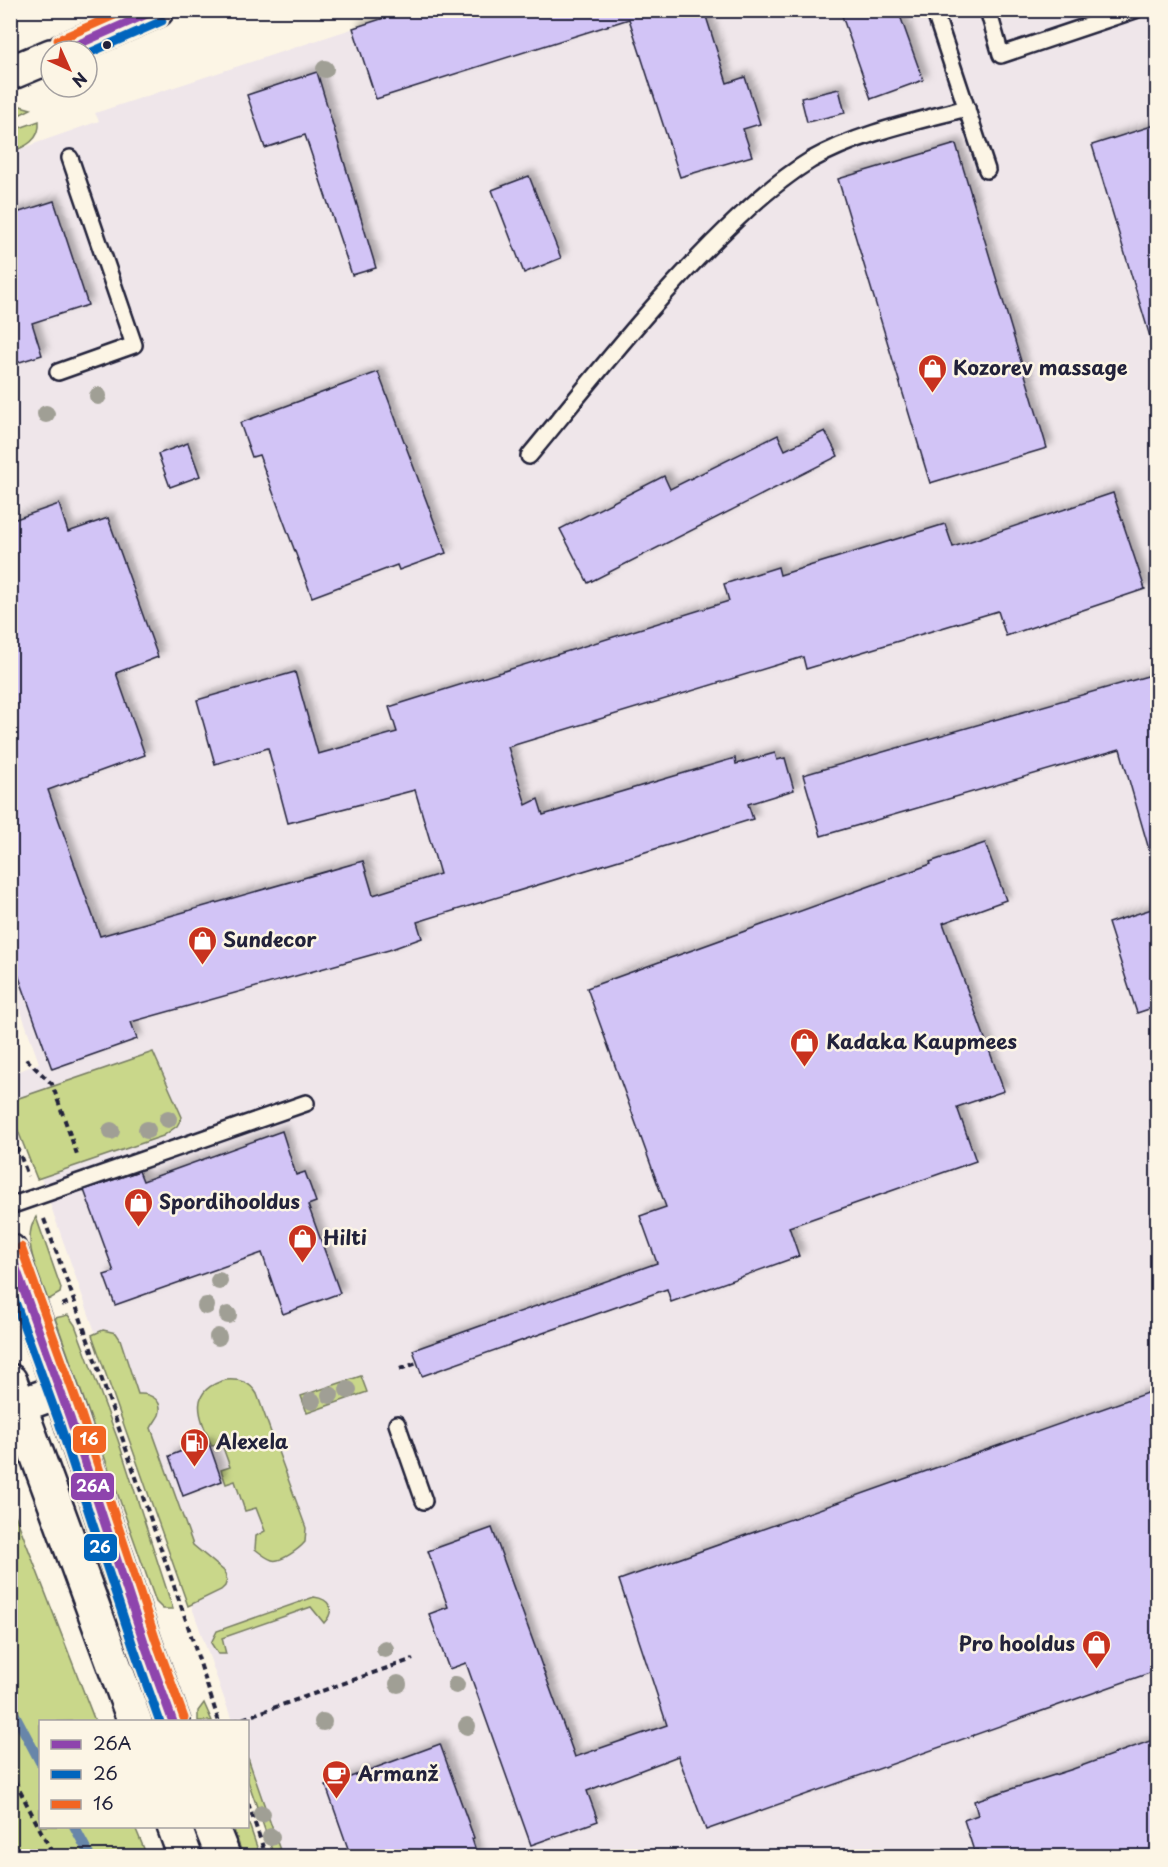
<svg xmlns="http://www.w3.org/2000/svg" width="1168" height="1867" font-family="'Playpen Sans',sans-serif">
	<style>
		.built { fill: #efe6ea }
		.green { fill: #c9d78a; stroke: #767c62; stroke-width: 1.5 }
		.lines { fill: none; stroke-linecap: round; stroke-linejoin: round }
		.stream { stroke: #6886a9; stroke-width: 10 }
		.building { fill: #d2c4f6; stroke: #22223b; stroke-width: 1.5; filter: url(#shadow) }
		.service-casing { stroke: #22223b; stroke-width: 20 }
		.tertiary-casing { stroke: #22223b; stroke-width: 38 }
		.secondary-casing { stroke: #22223b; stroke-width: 38 }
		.path { stroke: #22223b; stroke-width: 4; stroke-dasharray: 6 4.5; stroke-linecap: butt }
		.service { stroke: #fcf5e5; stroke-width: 15 }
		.tertiary { stroke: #fcf5e5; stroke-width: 33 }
		.secondary { stroke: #fcf5e5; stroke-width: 33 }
		.bus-1-casing { stroke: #fcf5e5; stroke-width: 14 }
		.bus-2-casing { stroke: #fcf5e5; stroke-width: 14 }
		.bus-3-casing { stroke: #fcf5e5; stroke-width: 14 }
		.bus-1 { stroke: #8e44ad; stroke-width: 9 }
		.bus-2 { stroke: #0065bd; stroke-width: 9 }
		.bus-3 { stroke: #f26522; stroke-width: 9 }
		.tree { fill: #a09f95 }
		.bus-dot { fill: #22223b; stroke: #fcf5e5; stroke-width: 2 }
		.labels { text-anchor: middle; stroke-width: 5; stroke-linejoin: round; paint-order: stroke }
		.poi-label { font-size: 20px; font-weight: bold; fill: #22223b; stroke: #fcf5e5; text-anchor: start }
		.line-badge { stroke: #fcf5e5; stroke-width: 2 }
		.badge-label { font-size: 16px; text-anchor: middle; font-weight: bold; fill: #fff }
	</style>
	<defs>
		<filter id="shadow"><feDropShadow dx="5.5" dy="-5.5" stdDeviation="3" flood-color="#0004"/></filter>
	</defs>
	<rect width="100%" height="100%" fill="#fcf5e5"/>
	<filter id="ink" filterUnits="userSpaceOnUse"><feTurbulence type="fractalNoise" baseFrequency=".0167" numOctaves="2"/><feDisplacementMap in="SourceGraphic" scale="12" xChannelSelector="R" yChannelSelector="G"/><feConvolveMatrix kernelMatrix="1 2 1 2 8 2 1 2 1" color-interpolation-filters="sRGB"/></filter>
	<g filter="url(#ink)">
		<polygon class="built" points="406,11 1157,11 1157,1856 280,1856 248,1765 248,1722 232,1721 11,1093 10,1075 39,1063 10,980 11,152 99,121 95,113"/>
		<g class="green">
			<polygon points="17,105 31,109 11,119 11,107"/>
			<path d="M39 121C41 140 25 147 11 152V131Z"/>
			<polygon points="153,1052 182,1117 177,1126 163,1136 37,1179 11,1113 12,1107 19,1098"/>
			<path d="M36 1217 61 1288 60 1293 48 1300C40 1276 20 1241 36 1217Z"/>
			<polygon points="68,1315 75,1325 118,1440 173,1609 163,1609 156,1602 55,1318"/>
			<path d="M103 1330 116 1333 120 1339 138 1394C150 1393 164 1400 159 1415 157 1419 153 1424 151 1428L193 1545 224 1571 227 1580 225 1586 221 1590 188 1606 92 1335Z"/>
			<polygon points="361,1376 367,1392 307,1413 301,1396"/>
			<path d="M226 1380C240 1379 250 1382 257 1394L306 1528 305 1542C300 1548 281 1563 272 1560 266 1558 260 1553 255 1549L256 1536 265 1531 256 1508 245 1511 235 1481 226 1484 221 1470 230 1467 221 1442 212 1446C200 1418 186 1390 226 1380Z"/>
			<polygon points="11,1504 95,1721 40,1722 40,1826 135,1827 147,1856 11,1856"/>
			<path d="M314 1597C330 1599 336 1610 324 1623L311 1607 222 1638 226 1654H218L211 1643 217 1631Z"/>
			<polygon points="204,1703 212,1721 198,1721 198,1711"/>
			<polygon points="248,1758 282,1856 274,1856 248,1781"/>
			<polygon points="248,1821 260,1856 243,1856 233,1827 248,1826"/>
		</g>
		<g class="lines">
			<g class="stream">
				<polyline points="10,1705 40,1762"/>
				<polyline points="74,1826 90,1856"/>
			</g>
		</g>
		<g class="building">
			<polygon points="409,10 704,10 727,83 745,77 760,124 743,129 752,156 680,177 629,19 376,99 353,28"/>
			<polygon points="840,10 898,10 923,80 871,99"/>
			<polygon points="317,72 376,268 352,275 305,135 265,148 247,95"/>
			<polygon points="839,89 845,113 807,122 801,98"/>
			<polygon points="1158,124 1158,339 1151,340 1092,145"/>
			<polygon points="956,144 1047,448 930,483 838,179"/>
			<polygon points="529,176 561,258 524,273 492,190"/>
			<polygon points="54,201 88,305 32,323 42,355 10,365 10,215"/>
			<polygon points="378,372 446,553 399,570 397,565 312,597 259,455 252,457 240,423"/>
			<polygon points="825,431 838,456 588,583 560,529 664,476 670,489 778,435 785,450"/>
			<polygon points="188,443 200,476 170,487 158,454"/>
			<polygon points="1113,493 1145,589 1006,636 998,611 806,669 803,657 508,747 526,805 538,799 543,815 735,758 736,764 775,753 777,760 785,758 794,790 748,804 753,819 417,922 422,938 389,950 131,1022 137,1039 52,1069 10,952 10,521 59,504 68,532 108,518 158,657 116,673 145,755 48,790 100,936 363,861 373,895 440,874 415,790 288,823 268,748 215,764 197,700 295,672 318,754 397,732 389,707 729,601 724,584 778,567 780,575 945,524 953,547"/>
			<polygon points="1158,673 1158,852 1150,853 1120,749 821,836 803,775"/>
			<polygon points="985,843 1006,900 943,923 1004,1091 957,1107 976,1161 789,1227 799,1256 671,1302 667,1289 422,1376 413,1350 657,1263 640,1216 666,1207 587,988 931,864 930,862"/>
			<polygon points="1158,907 1158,1006 1137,1013 1108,923"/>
			<polygon points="282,1131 296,1175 305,1172 316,1202 308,1205 340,1293 283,1314 262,1253 115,1305 104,1275 114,1272 84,1190 139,1171 143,1181"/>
			<polygon points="1158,1389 1158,1670 706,1830 678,1756 587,1791 598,1821 531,1845 466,1663 449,1669 429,1614 448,1607 428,1551 492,1528 575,1757 667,1725 619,1580"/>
			<polygon points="208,1441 222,1481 183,1496 169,1456"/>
			<polygon points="1158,1738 1158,1857 979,1857 978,1850 974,1851 964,1820 978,1815 974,1801 1073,1769"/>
			<polygon points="440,1744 474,1838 472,1839 478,1857 351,1857 326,1786"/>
		</g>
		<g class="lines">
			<defs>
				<g id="service">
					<polyline points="934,10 987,170"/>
					<polyline points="988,10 1001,55 1135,10"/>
					<polyline points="58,372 134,345 70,158"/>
					<path d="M529 456C596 375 660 292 736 220 760 197 783 177 811 160 859 133 914 122 967 108"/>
					<polyline points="10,1206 306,1103"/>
					<polyline points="397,1424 424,1501"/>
				</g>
				<polyline id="tertiary" points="10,1409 60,1391"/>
				<g id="secondary">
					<polyline points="63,51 157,10"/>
					<polyline points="10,73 51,56"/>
					<polyline points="10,1251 70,1418 144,1642 173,1722"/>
					<polyline points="10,1381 135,1722"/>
					<polyline points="174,1826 185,1856"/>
					<polyline points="211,1826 223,1856"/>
				</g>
			</defs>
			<use href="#service" class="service-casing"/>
			<use href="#tertiary" class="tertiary-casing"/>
			<use href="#secondary" class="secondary-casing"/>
			<g class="path">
				<polyline points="26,1059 52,1084 78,1157"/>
				<polyline points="10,1138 19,1152 28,1176"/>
				<polyline points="44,1219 74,1300"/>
				<polyline points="62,1305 74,1300 187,1623 219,1722"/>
				<polyline points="400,1369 417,1363"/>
				<polyline points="233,1722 413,1659"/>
				<polyline points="10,1772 54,1856"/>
				<polyline points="248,1803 266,1856"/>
			</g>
			<use href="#service" class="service"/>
			<use href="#tertiary" class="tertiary"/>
			<use href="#secondary" class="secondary"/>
			<defs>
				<g id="bus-1">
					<polyline points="63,51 156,10"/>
					<polyline points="10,1252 70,1418 144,1642 173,1722"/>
				</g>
				<g id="bus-2">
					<polyline points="87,54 162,21"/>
					<polyline points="10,1288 59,1422 133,1646 160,1722"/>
				</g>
				<g id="bus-3">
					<polyline points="58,40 126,10"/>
					<polyline points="21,1247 81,1414 155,1638 184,1718"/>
				</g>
			</defs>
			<use href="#bus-1" class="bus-1-casing"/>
			<use href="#bus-2" class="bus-2-casing"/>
			<use href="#bus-3" class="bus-3-casing"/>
			<use href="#bus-1" class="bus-1"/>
			<use href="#bus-2" class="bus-2"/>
			<use href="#bus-3" class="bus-3"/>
		</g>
		<g class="tree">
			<circle cx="325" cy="69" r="9"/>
			<circle cx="98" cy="396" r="9"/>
			<circle cx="46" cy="414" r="9"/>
			<circle cx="168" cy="1119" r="9"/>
			<circle cx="147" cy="1130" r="9"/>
			<circle cx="111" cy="1131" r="9"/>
			<circle cx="219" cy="1281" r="9"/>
			<circle cx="206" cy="1306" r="9"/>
			<circle cx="228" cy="1315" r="9"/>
			<circle cx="218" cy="1337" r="9"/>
			<circle cx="348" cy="1390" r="9"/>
			<circle cx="330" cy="1395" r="9"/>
			<circle cx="312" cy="1401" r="9"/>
			<circle cx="385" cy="1649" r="9"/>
			<circle cx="398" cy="1684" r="9"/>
			<circle cx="456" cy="1685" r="9"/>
			<circle cx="323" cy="1722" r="9"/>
			<circle cx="467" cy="1726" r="9"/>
			<circle cx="262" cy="1814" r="9"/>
			<circle cx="271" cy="1837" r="9"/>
		</g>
	</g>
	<defs>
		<symbol id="shop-pin" viewBox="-11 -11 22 30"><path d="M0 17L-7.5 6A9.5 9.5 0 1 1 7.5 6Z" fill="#c8321e" stroke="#fcf5e5"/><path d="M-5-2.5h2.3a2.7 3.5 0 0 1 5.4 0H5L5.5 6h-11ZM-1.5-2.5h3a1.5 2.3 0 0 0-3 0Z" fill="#fff"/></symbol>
		<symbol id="fuel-pin" viewBox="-11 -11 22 30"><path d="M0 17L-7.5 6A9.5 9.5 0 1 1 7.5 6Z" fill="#c8321e" stroke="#fcf5e5"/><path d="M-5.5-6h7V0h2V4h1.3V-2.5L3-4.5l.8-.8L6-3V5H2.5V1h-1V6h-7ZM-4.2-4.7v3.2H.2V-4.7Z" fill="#fff"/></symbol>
		<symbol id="cafe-pin" viewBox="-11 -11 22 30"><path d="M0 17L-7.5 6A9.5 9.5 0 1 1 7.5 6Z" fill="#c8321e" stroke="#fcf5e5"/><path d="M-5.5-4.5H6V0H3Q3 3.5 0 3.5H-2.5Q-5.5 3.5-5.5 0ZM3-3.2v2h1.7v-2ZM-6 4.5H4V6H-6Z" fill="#fff"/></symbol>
	</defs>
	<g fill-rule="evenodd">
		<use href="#shop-pin" x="916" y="352" width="33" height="45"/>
		<use href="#shop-pin" x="186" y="924" width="33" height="45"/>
		<use href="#shop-pin" x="788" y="1026" width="33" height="45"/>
		<use href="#shop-pin" x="122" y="1186" width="33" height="45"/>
		<use href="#shop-pin" x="286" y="1222" width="33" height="45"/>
		<use href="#fuel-pin" x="178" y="1426" width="33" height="45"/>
		<use href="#shop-pin" x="1080" y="1628" width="33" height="45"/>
		<use href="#cafe-pin" x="320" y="1758" width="33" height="45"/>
	</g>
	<circle class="bus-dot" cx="107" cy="45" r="5"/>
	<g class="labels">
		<g class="poi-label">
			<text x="953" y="375">Kozorev massage</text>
			<text x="223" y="947">Sundecor</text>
			<text x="826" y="1049">Kadaka Kaupmees</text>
			<text x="159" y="1209">Spordihooldus</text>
			<text x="323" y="1245">Hilti</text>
			<text x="216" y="1449">Alexela</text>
			<text x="1075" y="1651" text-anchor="end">Pro hooldus</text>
			<text x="358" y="1781">Armanž</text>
		</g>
	</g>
	<g class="line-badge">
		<rect x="72" y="1425" width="35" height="29" rx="6" fill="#f26522"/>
		<rect x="70" y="1472" width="45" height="29" rx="6" fill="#8e44ad"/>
		<rect x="83" y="1533" width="35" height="29" rx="6" fill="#0065bd"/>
	</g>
	<g class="badge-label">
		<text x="89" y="1445">16</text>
		<text x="93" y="1492">26A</text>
		<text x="100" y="1553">26</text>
	</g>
	<rect width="1168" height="1867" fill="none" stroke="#fcf5e5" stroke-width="36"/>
	<rect x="18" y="18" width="1132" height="1831" fill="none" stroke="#22223b" stroke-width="2" filter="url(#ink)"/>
	<rect x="39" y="1720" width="210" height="108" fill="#fcf5e5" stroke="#a5a1a1" stroke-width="1.5"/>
	<rect x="51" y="1740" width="30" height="9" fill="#8e44ad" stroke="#a5a1a1" stroke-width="1.5"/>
	<text x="93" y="1750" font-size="18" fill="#22223b">26A</text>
	<rect x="51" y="1770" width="30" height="9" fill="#0065bd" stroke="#a5a1a1" stroke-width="1.5"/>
	<text x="93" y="1780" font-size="18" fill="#22223b">26</text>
	<rect x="51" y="1800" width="30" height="9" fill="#f26522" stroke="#a5a1a1" stroke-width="1.5"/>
	<text x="93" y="1810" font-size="18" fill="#22223b">16</text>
	<g transform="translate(69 69) rotate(135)"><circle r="28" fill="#fcf5e5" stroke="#a5a1a1" stroke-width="1.5"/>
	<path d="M0-4.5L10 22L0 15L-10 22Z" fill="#c8321e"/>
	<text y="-9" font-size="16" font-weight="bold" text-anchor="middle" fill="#22223b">N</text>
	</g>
</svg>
